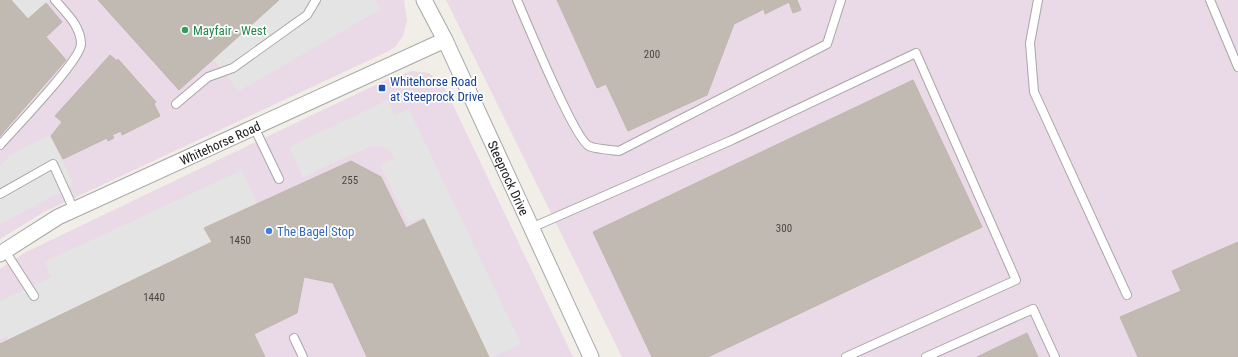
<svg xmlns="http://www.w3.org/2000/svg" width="1238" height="357" font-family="'Roboto Condensed',sans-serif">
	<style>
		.industrial { fill: #ead9e6 }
		.parking { fill: #e4e4e4 }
		.building { fill: #c1bab3; stroke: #c2b5a9 }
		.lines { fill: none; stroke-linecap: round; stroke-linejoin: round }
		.service-casing { stroke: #a7a7a7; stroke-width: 10 }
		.minor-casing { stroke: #a7a7a7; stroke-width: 17 }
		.service { stroke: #fff; stroke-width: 8 }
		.minor { stroke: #fff; stroke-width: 15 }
		.leisure-dot { fill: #2e9e5b; stroke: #fff; stroke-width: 1.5 }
		.transit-dot { fill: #1a4fb4; stroke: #fff; stroke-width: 1.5 }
		.shop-dot { fill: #3f7fe0; stroke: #fff; stroke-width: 1.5 }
		.labels { text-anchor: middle; stroke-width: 3.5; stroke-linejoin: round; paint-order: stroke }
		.number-label { font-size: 11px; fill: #484645 }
		.leisure-label { font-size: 13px; fill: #27864d; stroke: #fff; text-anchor: start }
		.transit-label { font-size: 13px; fill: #164399; stroke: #fff; text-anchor: start }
		.street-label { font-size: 13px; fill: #202020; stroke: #fff }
		.shop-label { font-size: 13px; fill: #366cbe; stroke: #fff; text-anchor: start }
	</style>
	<rect width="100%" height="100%" fill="#f1eee7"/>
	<g class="industrial">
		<polygon points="0,0 404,0 407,20 403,36 396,46 389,51 44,212 0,239"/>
		<polygon points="446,0 1238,0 1238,357 622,357"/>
		<polygon points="412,71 429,73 444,86 573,357 0,357 0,269 26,252 220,159 388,79"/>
	</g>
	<g class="parking">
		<polygon points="11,0 50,0 28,19"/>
		<polygon points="279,0 375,0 381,9 239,91 213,59"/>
		<polygon points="388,100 394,115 409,109 521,344 492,357 489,357 423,217 408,223 380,165 395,158 388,150 381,146 371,146 303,177 289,147"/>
		<polygon points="50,135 74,185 0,224 0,167 10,155"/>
		<polygon points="242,170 257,204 205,228 212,242 9,340 6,336 0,339 0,301 51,277 44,262"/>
	</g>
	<g class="building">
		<polygon points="0,0 11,0 28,19 46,3 62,22 46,37 66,60 0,136"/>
		<polygon points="98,0 279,0 179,90"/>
		<polygon points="557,0 797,0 801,10 793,13 789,2 765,14 764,9 734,24 707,95 628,131 606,84 597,88"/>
		<polygon points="110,55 117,61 118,59 156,102 154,104 160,116 122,135 121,131 112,135 114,138 108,141 107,138 63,159 51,136 62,122 55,116"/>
		<polygon points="913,80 982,227 708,357 652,357 593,232"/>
		<polygon points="351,161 381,177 406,228 424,219 489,357 367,357 333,283 304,277 297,313 254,334 265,357 0,357 0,344 212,242 204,228"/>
		<polygon points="1238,242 1238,357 1138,357 1120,317 1181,291 1172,271"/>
		<polygon points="1027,333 1038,357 977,357"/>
	</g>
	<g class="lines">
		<defs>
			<g id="service">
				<path d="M517 0C526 21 575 140 589 146 594 149 612 150 619 151L827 44 841 0"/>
				<polyline points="1038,0 1030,43 1034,92 1127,295"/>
				<polyline points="1210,0 1238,67"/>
				<polyline points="176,104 208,77 233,68 307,15 316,0"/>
				<polyline points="254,127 279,179"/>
				<path d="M0 145C14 129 81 60 81 44 81 26 66 13 55 0"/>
				<polyline points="0,194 53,164 74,210"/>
				<polyline points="531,228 732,140 916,53 1016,280 846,357"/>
				<polyline points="5,251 34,296"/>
				<polyline points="294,338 303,357"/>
				<polyline points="926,357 1033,309 1055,357"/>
			</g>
			<g id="minor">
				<path id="s1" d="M424 0 445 40 591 357"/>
				<path id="s2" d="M0 254 58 217 445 40"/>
			</g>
		</defs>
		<use href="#service" class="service-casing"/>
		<use href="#minor" class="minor-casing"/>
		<use href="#service" class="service"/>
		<use href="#minor" class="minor"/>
	</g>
	<circle class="leisure-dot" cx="185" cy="30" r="4"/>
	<rect class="transit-dot" x="378" y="84" width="8" height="8" rx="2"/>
	<circle class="shop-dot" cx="269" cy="231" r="4"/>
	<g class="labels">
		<g class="number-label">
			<text x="652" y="58">200</text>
			<text x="350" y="184">255</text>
			<text x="784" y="232">300</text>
			<text x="240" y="244">1450</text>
			<text x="154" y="301">1440</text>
		</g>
		<g class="leisure-label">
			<text x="193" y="35">Mayfair - West</text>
		</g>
		<g class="transit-label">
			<text x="390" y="86">Whitehorse Road<tspan x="390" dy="15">at Steeprock Drive</tspan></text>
		</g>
		<g class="street-label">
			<text dy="5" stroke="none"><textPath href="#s2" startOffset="247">Whitehorse Road</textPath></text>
			<text dy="5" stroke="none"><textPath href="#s1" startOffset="197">Steeprock Drive</textPath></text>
		</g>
		<g class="shop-label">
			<text x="277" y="236">The Bagel Stop</text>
		</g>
	</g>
</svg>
